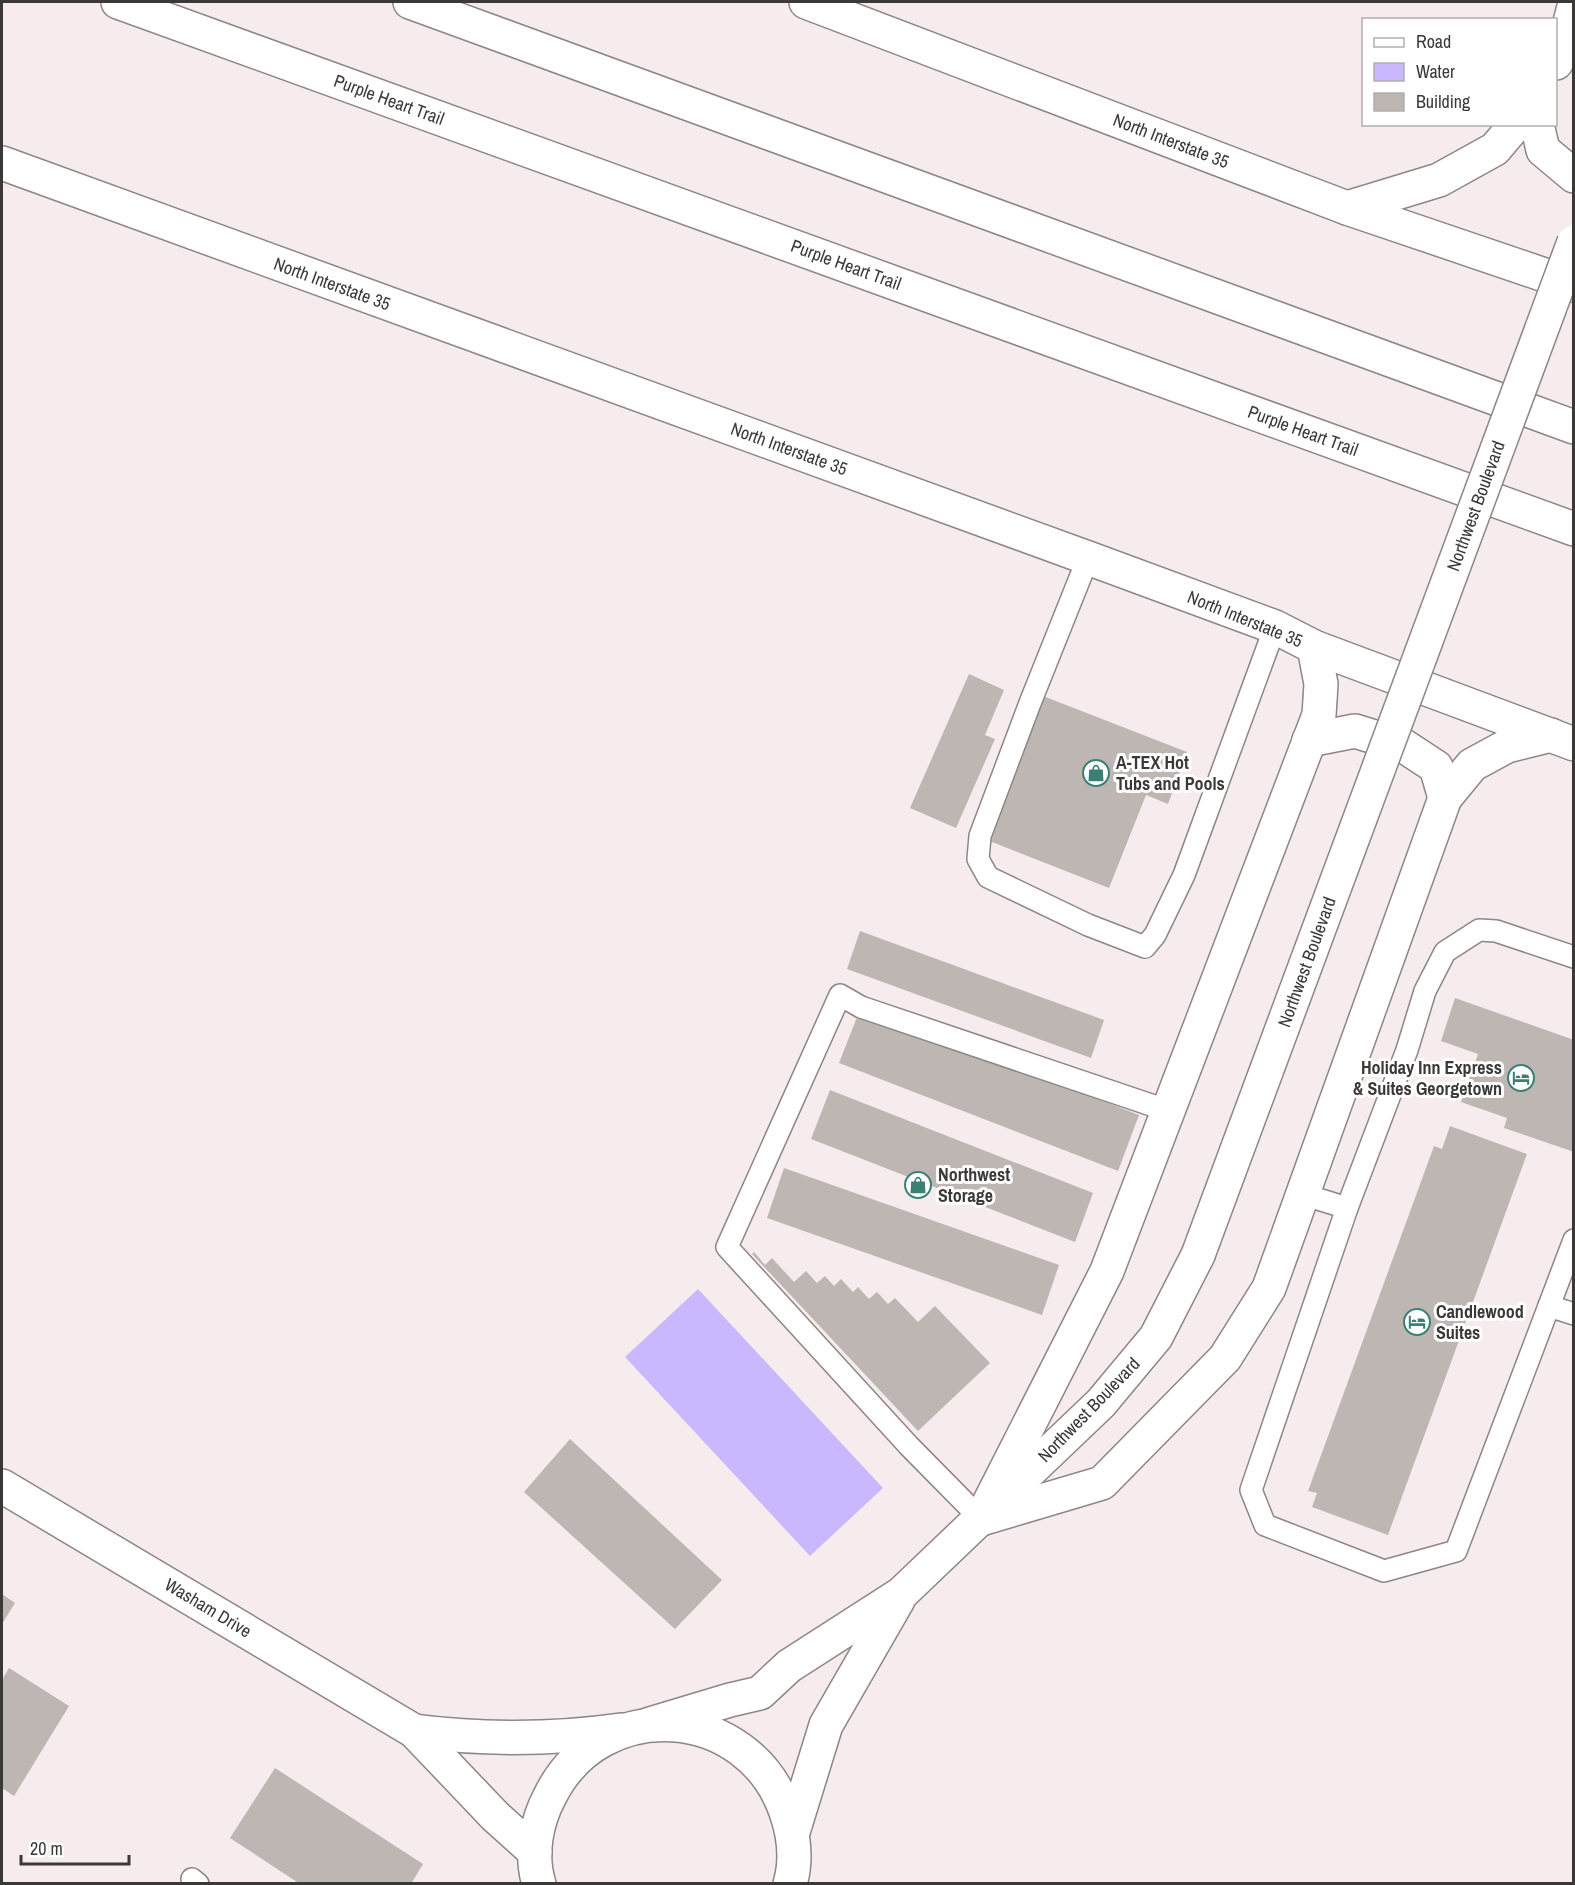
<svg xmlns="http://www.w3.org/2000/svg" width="1575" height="1885" font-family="'Archivo Narrow',sans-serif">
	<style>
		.water { fill: #cab8fe }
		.building { fill: #beb6b3 }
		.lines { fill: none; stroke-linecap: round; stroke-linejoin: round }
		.lane-casing { stroke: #8e8586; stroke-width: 24 }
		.street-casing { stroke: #8e8586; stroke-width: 36 }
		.secondary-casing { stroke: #8e8586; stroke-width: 36 }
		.highway-casing { stroke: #8e8586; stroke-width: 36 }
		.lane { stroke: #fff; stroke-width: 21 }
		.street { stroke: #fff; stroke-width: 33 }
		.secondary { stroke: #fff; stroke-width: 33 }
		.highway { stroke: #fff; stroke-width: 33 }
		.secondary-bridge-casing { stroke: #8e8586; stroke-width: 36; stroke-linecap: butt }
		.secondary-bridge { stroke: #fff; stroke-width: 33 }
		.labels { text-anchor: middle; stroke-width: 6; stroke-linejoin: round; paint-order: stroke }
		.street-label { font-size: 18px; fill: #3b3838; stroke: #fff }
		.poi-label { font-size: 18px; font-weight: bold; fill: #3b3838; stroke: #fff; text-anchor: start }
	</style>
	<rect width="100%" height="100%" fill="#f6ecee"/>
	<polygon class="water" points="698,1289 883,1488 810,1556 625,1357"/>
	<g class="building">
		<polygon points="969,674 1004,690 985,735 995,739 956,828 910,808"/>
		<polygon points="1043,696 1187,752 1168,804 1146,795 1109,888 987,840"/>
		<polygon points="860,931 1104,1020 1091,1058 847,969"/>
		<polygon points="1455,998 1574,1040 1574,1152 1504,1128 1507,1118 1461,1102 1478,1054 1441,1041"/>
		<polygon points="861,1007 1139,1115 1118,1171 839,1063"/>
		<polygon points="830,1090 1093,1193 1075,1242 811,1139"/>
		<polygon points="1450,1126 1527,1154 1388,1535 1312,1507 1317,1493 1308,1491 1434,1146 1442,1149"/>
		<polygon points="784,1168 1059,1265 1042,1315 767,1218"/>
		<polygon points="754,1252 765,1265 772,1258 794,1282 806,1271 817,1283 825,1276 834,1286 841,1279 853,1292 858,1287 869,1299 877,1292 888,1304 895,1298 918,1322 935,1306 990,1363 918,1431 752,1254"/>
		<polygon points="570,1439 722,1580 675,1629 524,1492"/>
		<polygon points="2,1594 15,1603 2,1624"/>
		<polygon points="9,1668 69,1706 14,1796 2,1788 2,1680"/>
		<polygon points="275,1768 423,1864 411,1884 300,1884 230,1838"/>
	</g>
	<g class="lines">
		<defs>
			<g id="lane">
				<polyline points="1088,558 1030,703 980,836 978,859 988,877 1088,925 1145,947 1155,935 1184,875 1275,627"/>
				<polyline points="1574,957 1496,931 1479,930 1445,952 1425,991 1407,1050 1347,1208 1251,1490 1265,1525 1384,1571 1456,1551 1574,1240"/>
				<polyline points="1302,1194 1347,1208"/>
				<polyline points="1549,1306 1574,1314"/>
				<polyline points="981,1519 909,1446 727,1247 840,995 861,1007 1169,1111"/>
				<polyline points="192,1879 198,1884"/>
			</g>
			<g id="street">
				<polyline points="2,1486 414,1731 495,1816 535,1852"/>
				<path d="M414 1731C484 1740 550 1740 621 1730"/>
			</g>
			<g id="secondary">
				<polyline points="806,2 1347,208 1574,285"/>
				<polyline points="1556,63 1562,52 1574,7"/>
				<polyline points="1537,124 1543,150 1574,176"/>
				<polyline points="2,163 1088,558 1275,627 1314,647 1574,744"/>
				<polyline points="1347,208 1439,180 1495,149 1516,124"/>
				<polyline points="1309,740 1355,731 1404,746 1436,767 1445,798"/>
				<polyline points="981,1519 1102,1483 1225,1358 1269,1288 1445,798 1472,765 1507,746 1551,735"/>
				<polyline points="981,1519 1107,1271 1319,715 1321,684 1314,647"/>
				<polyline points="650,1724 730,1700 760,1693 789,1666 901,1594 1101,1403 1156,1337 1198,1255"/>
				<polyline points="793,1832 826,1725 898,1600"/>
				<path d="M539 1884C530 1855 536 1822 550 1796 601 1693 749 1704 786 1812 794 1835 797 1860 790 1884"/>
			</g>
			<g id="highway">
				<polyline points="118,2 1574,529"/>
				<polyline points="410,2 1574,427"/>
			</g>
		</defs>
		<use href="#lane" class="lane-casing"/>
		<use href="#street" class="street-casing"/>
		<use href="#secondary" class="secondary-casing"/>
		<use href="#highway" class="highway-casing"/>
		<use href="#lane" class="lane"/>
		<use href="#street" class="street"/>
		<use href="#secondary" class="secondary"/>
		<use href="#highway" class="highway"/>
		<defs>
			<polyline id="secondary-bridge" points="1198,1255 1574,242"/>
		</defs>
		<use href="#secondary-bridge" class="secondary-bridge-casing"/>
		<use href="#secondary-bridge" class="secondary-bridge"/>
	</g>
	<defs>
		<symbol id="shop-ring" viewBox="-11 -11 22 22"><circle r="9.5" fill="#fff" stroke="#3b8074" stroke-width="1.5"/><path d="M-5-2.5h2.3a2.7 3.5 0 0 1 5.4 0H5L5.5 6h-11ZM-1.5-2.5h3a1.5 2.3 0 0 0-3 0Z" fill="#3b8074"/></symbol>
		<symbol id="hotel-ring" viewBox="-11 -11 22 22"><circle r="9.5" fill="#fff" stroke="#3b8074" stroke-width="1.5"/><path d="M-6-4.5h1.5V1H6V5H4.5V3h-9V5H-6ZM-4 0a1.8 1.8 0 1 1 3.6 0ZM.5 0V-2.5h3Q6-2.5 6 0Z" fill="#3b8074"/></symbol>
	</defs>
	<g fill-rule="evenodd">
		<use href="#shop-ring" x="1081" y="758" width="30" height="30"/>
		<use href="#hotel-ring" x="1506" y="1063" width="30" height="30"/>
		<use href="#shop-ring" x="903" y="1170" width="30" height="30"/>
		<use href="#hotel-ring" x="1402" y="1307" width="30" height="30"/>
	</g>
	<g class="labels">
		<g class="street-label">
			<text transform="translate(389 100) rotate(20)" y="6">Purple Heart Trail</text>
			<text transform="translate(1171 141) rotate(21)" y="6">North Interstate 35</text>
			<text transform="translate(846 265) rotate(20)" y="6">Purple Heart Trail</text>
			<text transform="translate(332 284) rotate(20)" y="6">North Interstate 35</text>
			<text transform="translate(1303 431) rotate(20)" y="6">Purple Heart Trail</text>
			<text transform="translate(789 449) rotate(20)" y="6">North Interstate 35</text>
			<text transform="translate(1476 506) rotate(-70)" y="6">Northwest Boulevard</text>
			<text transform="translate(1245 619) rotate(22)" y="6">North Interstate 35</text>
			<text transform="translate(1307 962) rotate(-70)" y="6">Northwest Boulevard</text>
			<text transform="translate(1089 1410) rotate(-46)" y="6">Northwest Boulevard</text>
			<text transform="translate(208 1608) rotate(31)" y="6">Washam Drive</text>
		</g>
		<g class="poi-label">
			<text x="1116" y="769">A-TEX Hot<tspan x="1116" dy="21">Tubs and Pools</tspan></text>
			<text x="1502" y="1074" text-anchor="end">Holiday Inn Express<tspan x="1502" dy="21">&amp; Suites Georgetown</tspan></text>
			<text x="938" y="1181">Northwest<tspan x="938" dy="21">Storage</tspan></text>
			<text x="1436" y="1318">Candlewood<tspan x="1436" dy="21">Suites</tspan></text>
		</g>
	</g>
	<rect width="1575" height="1885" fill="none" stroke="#3b3838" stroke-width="6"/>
	<rect x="1362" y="18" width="195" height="108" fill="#ffffff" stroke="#b1afaf" stroke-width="1.5"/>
	<rect x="1374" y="38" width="30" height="9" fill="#ffffff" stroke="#b1afaf" stroke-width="1.5"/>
	<text x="1416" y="48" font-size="18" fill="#3b3838">Road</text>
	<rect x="1374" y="63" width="30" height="18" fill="#cab8fe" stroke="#b1afaf" stroke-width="1.5"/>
	<text x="1416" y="78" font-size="18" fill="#3b3838">Water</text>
	<rect x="1374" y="93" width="30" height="18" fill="#beb6b3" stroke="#b1afaf" stroke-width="1.5"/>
	<text x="1416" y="108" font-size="18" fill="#3b3838">Building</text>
	<path d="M21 1855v9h108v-9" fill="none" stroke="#3b3838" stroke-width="3"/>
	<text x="30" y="1855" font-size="18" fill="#3b3838" stroke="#ffffff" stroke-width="4.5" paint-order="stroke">20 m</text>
</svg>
